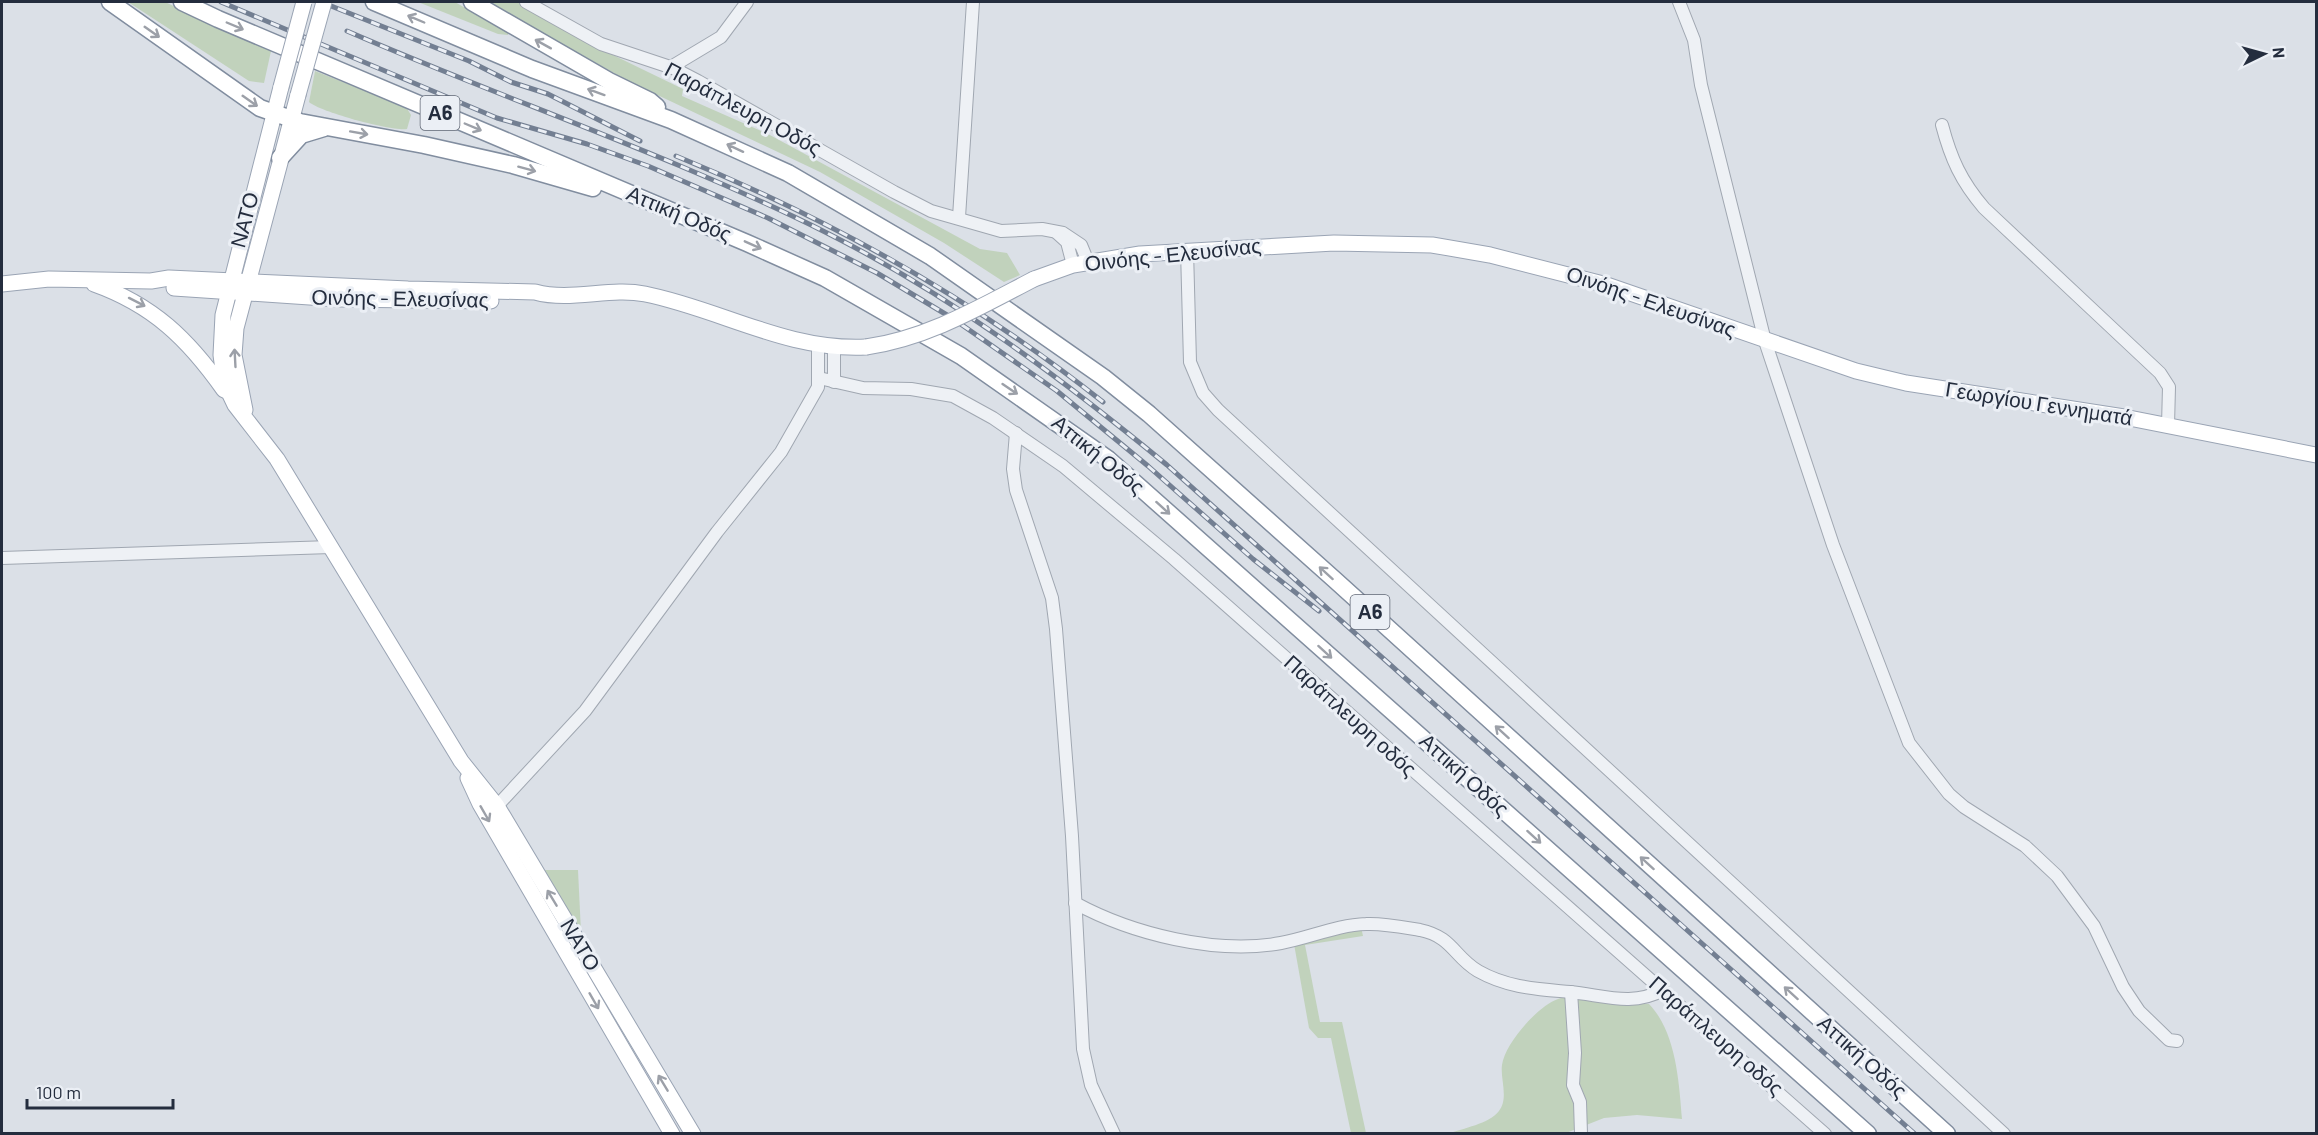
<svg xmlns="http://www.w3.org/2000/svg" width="2318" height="1135" font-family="Barlow,sans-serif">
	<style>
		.green { fill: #c1d2bc }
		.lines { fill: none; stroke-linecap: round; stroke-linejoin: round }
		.minor-casing { stroke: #a0a7b1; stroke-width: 14 }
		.major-casing { stroke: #9aa4b4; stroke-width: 17 }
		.highway-casing { stroke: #818d9f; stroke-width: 19 }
		.minor { stroke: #eef1f5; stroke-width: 12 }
		.major { stroke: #fff; stroke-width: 15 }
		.highway { stroke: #fff; stroke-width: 16 }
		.rail-casing { stroke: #737f92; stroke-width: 5 }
		.rail { stroke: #ebeff5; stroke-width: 3; stroke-dasharray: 9; stroke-linecap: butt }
		.major-bridge-casing { stroke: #9aa4b4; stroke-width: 17; stroke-linecap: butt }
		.major-bridge { stroke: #fff; stroke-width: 15 }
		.oneway { stroke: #9ca0a8 }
		.labels { text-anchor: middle; stroke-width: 6; stroke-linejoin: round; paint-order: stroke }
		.shield { fill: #ebeff5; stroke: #606775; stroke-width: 1.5 }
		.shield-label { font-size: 20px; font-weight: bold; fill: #242d3e }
		.street-label { font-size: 21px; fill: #242d3e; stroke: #ebeff5 }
	</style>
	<rect width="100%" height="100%" fill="#dbe0e7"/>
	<g class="green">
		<polygon points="128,2 165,2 271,51 264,83 249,81"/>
		<polygon points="418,2 455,2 508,33 508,35 498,34"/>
		<polygon points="487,2 517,2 578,38 683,89 682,96 768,134 980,249 1007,253 1020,275 1004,282 944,243 820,172 630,82"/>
		<path d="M315 71 406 107 411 115 407 129C394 132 320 112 309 102Z"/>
		<polygon points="543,870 578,870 581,932"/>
		<polygon points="1361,927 1363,936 1305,945 1320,1022 1342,1022 1366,1133 1351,1133 1331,1038 1318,1038 1309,1028 1294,944"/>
		<path d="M1577 997 1649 1004C1676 1032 1679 1081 1682 1119L1637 1115 1604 1118 1566 1133 1448 1134C1463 1128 1489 1124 1499 1111 1509 1098 1500 1079 1502 1065 1505 1043 1538 1006 1558 999 1563 997 1571 997 1577 997Z"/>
	</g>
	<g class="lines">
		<defs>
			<g id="minor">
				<polyline points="526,2 601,44 673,68 698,81 894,192 931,211 1001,231 1042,229 1063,233 1081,245 1088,262"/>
				<polyline points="1679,2 1694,40 1701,85 1765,341 1833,545 1909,743 1949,794 1964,807 2025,846 2057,876 2094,926 2123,987 2139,1011 2169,1040 2177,1041"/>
				<polyline points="671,67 721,37 747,2"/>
				<path d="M1942 125C1951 159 1961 181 1984 208L2160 373 2169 387 2168 425"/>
				<polyline points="959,217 973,2"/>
				<polyline points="1056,232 1067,242 1073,265"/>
				<polyline points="1187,250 1190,362 1203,393 1218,410 2004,1134"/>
				<polyline points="819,378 863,388 911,389 953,396 993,418 1063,466 1174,559 1825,1134"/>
				<polyline points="834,382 834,348"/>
				<polyline points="1016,433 1013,469 1016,490 1052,598 1056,629 1072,836 1083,1049 1091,1085 1114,1134"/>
				<polyline points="2,558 331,547"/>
				<polyline points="497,806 585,711 717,532 781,452 818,387 818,346"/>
				<path d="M1075 903C1132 934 1216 955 1281 943 1309 938 1337 925 1366 924 1383 923 1402 927 1420 930 1453 937 1453 956 1478 971 1508 988 1538 989 1570 992 1603 995 1632 1007 1663 990"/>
				<polyline points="1571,992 1575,1053 1573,1085 1580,1102 1581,1134"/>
			</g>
			<g id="major">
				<polyline points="281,87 223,315 221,355 225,384 235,405 277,459 461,761 497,806 693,1134"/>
				<polyline points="1034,279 1073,265 1140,254 1334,243 1432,245 1490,255 1607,285 1856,371 1906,383 2124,417 2316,455"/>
				<path d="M2 284 49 279 151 281 169 278 408 289 535 292C571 302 609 287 645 294 720 309 787 351 866 347"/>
				<path d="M94 284C153 305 188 339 224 390"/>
				<polyline points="174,288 339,299 491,301"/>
				<polyline points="245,410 234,355 236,328 298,95"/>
				<polyline points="468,778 480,804 672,1134"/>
			</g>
			<g id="highway">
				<polyline points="110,2 260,108 300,122 424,145 513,165 593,188"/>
				<polyline points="182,2 218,19 747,243 825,278 961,356 1108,459 1868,1134"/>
				<polyline points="374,2 532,69 671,120 788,173 930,256 1103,377 1149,414 1335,580 1947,1134"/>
				<polyline points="472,2 609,81 650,101 657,107"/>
				<polyline points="280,158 301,135 324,128"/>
			</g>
		</defs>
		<use href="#minor" class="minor-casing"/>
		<use href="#major" class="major-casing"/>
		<use href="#highway" class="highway-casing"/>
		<use href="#minor" class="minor"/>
		<use href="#major" class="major"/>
		<use href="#highway" class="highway"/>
		<defs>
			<g id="rail">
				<polyline points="221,2 497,118 587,144 648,166 768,218 877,273 952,318 1057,391 1148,466 1253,559 1319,611"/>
				<polyline points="321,2 469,61 511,82 548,94 640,141"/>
				<path d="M347 31C506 100 672 155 827 233 950 295 1060 377 1167 465L1915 1134"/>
				<path d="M676 156C830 219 972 298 1103 402"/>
			</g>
		</defs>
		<use href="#rail" class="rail-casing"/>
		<use href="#rail" class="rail"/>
		<defs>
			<g id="major-bridge">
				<polyline points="281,87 304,2"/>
				<polyline points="298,95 324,2"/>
				<path d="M866 347C928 338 980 307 1034 279"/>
			</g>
		</defs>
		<use href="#major-bridge" class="major-bridge-casing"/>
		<use href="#major-bridge" class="major-bridge"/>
	</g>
	<defs><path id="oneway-shaft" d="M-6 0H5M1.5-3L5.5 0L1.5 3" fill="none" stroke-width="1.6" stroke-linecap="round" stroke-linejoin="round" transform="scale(1.5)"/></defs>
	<g class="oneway">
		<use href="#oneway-shaft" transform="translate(416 19) rotate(-157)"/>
		<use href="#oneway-shaft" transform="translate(235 26) rotate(23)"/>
		<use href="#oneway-shaft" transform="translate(152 32) rotate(35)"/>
		<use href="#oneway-shaft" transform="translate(543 44) rotate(-151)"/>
		<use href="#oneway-shaft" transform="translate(596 92) rotate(-160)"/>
		<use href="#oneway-shaft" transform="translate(250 101) rotate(35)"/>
		<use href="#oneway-shaft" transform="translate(473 127) rotate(23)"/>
		<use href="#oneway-shaft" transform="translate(359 133) rotate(10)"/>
		<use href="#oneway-shaft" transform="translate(735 148) rotate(-155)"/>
		<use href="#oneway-shaft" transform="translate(527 169) rotate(15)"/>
		<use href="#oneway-shaft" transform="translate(753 245) rotate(24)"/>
		<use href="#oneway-shaft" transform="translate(137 302) rotate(27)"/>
		<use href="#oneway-shaft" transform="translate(235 358) rotate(-93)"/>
		<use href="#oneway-shaft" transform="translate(1010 389) rotate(34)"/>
		<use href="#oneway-shaft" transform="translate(1163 508) rotate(42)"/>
		<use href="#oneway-shaft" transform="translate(1326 573) rotate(-138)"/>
		<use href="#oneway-shaft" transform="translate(1325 652) rotate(42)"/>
		<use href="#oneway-shaft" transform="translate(1502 732) rotate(-138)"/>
		<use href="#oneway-shaft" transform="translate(485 814) rotate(60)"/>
		<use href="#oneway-shaft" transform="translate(1534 837) rotate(42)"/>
		<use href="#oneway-shaft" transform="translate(1647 863) rotate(-138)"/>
		<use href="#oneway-shaft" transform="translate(552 898) rotate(-121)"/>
		<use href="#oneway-shaft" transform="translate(1791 993) rotate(-138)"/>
		<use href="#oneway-shaft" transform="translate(594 1001) rotate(60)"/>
		<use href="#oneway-shaft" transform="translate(663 1083) rotate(-121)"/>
	</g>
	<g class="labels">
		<g class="shield">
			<rect x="420.5" y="96" width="39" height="34" rx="4.5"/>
			<rect x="1350.5" y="595" width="39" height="34" rx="4.5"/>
		</g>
		<g class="shield-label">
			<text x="440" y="120">Α6</text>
			<text x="1370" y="619">Α6</text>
		</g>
		<g class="street-label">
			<text transform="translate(743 109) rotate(28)" y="7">Παράπλευρη Οδός</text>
			<text transform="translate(679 214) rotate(23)" y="7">Αττική Οδός</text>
			<text transform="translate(245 220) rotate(-75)" y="7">ΝΑΤΟ</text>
			<text transform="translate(1173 255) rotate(-6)" y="7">Οινόης - Ελευσίνας</text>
			<text transform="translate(400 299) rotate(1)" y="7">Οινόης - Ελευσίνας</text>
			<text transform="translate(1651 302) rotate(19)" y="7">Οινόης - Ελευσίνας</text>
			<text transform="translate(2039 404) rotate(9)" y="7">Γεωργίου Γεννηματά</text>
			<text transform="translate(1098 455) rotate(39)" y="7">Αττική Οδός</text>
			<text transform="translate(1350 716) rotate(42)" y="7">Παράπλευρη οδός</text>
			<text transform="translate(1464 775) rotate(42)" y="7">Αττική Οδός</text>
			<text transform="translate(580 945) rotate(59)" y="7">ΝΑΤΟ</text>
			<text transform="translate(1716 1036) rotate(41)" y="7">Παράπλευρη οδός</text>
			<text transform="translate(1862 1057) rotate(42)" y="7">Αττική Οδός</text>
		</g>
	</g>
	<rect width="2318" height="1135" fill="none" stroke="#242d3e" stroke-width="6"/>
	<g transform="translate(2264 54) rotate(85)" stroke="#ebeff5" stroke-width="4.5" paint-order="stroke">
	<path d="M0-4.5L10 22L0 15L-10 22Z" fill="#242d3e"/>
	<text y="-9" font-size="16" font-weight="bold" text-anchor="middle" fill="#242d3e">N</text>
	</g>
	<path d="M27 1099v9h146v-9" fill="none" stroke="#242d3e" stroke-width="3"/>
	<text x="36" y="1099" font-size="18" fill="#242d3e" stroke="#ebeff5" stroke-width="4.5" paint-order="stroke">100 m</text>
</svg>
